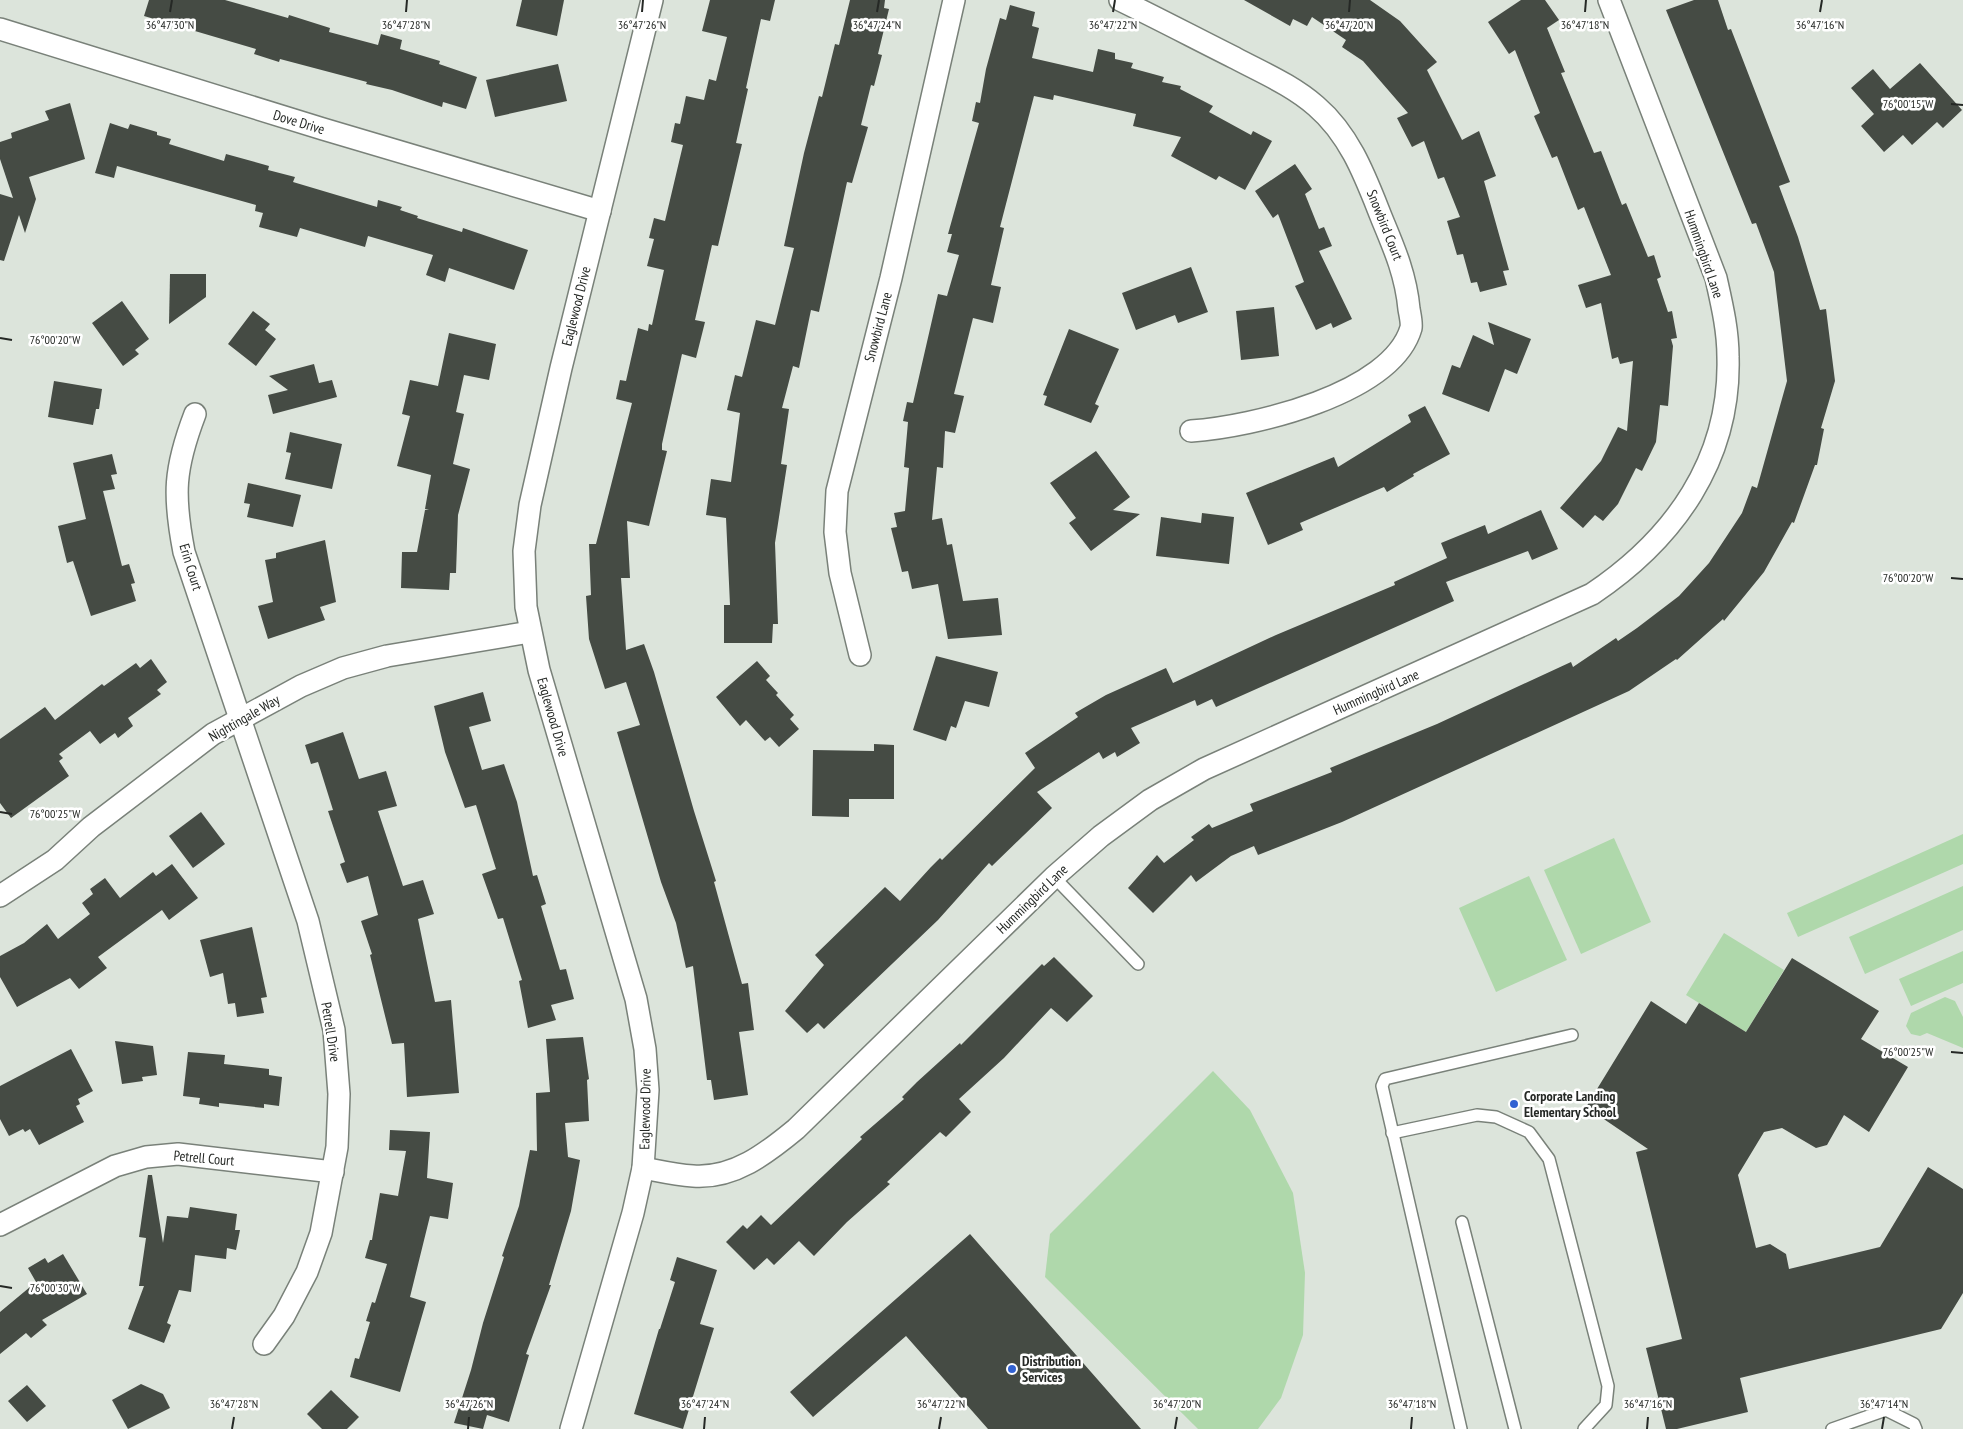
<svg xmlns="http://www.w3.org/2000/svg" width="1963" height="1429" font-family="'PT Sans Narrow',sans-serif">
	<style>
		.green { fill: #afd8ab }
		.building { fill: #454b44 }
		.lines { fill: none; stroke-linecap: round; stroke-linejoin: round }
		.lane-casing { stroke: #798179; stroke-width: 14 }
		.street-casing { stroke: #798179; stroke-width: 24 }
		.lane { stroke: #fff; stroke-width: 11 }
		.street { stroke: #fff; stroke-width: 21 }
		.ticks { fill: none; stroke: #252825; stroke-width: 2 }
		.poi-dot { fill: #3262d2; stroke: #fff; stroke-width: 2 }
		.labels { text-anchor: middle; stroke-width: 5; stroke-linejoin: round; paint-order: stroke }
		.street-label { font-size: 14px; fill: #252825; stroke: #fff }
		.poi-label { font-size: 14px; font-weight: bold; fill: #252825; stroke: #fff; text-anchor: start }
		.ticks-label { font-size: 12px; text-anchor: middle; fill: #252825; stroke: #fff; stroke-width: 5; stroke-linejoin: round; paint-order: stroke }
	</style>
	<rect width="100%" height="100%" fill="#dce4db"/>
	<g class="green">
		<polygon points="1963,834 1963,864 1798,937 1787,913"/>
		<polygon points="1614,838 1651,922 1581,954 1544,870"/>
		<polygon points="1529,876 1567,960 1496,992 1459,908"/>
		<polygon points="1963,886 1963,930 1865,974 1849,937"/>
		<polygon points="1724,933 1784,970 1746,1032 1686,995"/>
		<polygon points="1963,951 1963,983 1911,1006 1899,979"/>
		<polygon points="1945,997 1955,1001 1963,1017 1963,1048 1927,1033 1920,1036 1911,1034 1906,1026 1911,1013"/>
		<polygon points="1213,1071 1250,1110 1293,1193 1305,1273 1303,1335 1281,1398 1258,1429 1198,1429 1045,1277 1050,1234"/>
	</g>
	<g class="building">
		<polygon points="149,0 225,0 288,18 289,15 330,28 329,32 378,45 381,34 402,40 400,49 440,61 439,64 477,77 466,109 443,102 442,107 392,90 366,84 367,82 280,59 279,62 254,54 256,49 144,16"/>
		<polygon points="522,0 564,0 557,36 516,26"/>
		<polygon points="710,0 775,0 770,21 761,19 746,88 748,89 736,143 742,144 718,246 712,245 695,320 705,322 696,358 682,354 662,444 662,450 667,451 649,526 627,521 630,578 621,578 626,650 644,644 654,672 694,811 716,881 714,882 742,984 748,983 754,1030 739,1032 748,1095 714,1100 711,1080 707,1080 693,966 686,968 676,923 661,882 617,732 640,725 626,682 605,689 589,639 586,596 591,595 589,544 596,544 632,403 616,399 620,380 626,381 638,328 648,331 649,324 652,325 664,270 647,266 654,239 649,238 654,218 665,221 683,145 671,142 675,123 680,124 686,96 704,100 709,79 716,81 727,37 702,31"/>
		<polygon points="850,0 885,0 884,8 889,9 878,54 882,55 874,86 871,85 861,125 868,127 852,183 847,182 819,312 811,310 799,368 793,366 782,408 789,409 781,464 787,465 775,543 778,624 773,624 772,643 724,643 724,605 730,605 726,518 706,515 711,479 731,482 740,413 727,410 735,375 742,377 756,320 775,325 794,248 784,246 804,153 819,96 822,97 835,44 839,45"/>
		<polygon points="1244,0 1370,0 1400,21 1437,62 1427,70 1462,140 1479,131 1496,176 1484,181 1509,270 1503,271 1507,285 1480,292 1477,282 1471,283 1463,254 1457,255 1447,221 1460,217 1444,177 1438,179 1424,141 1412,147 1397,118 1408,113 1363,61 1342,47 1346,40 1312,17 1307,26 1293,19 1290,26"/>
		<polygon points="1521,0 1545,0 1559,20 1547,28 1565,72 1561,73 1594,153 1601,151 1622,205 1626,203 1648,257 1654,255 1661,277 1657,279 1668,312 1672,311 1677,338 1671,339 1673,346 1668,406 1660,405 1656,442 1642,471 1636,468 1618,504 1603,521 1595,515 1583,528 1560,508 1601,461 1618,427 1627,431 1633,361 1620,364 1618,357 1612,359 1601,303 1586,308 1578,285 1611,275 1584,207 1578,210 1557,156 1552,158 1534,116 1540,113 1515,50 1509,54 1488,22"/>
		<polygon points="1694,0 1718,0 1728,30 1731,29 1790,182 1779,186 1798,237 1820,310 1826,309 1835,381 1821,428 1824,429 1817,465 1815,465 1794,523 1792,522 1764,572 1724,621 1723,619 1677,660 1676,659 1629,691 1342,822 1258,855 1254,846 1231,856 1196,882 1191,875 1153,913 1128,888 1157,855 1164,863 1194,840 1191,837 1209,824 1212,828 1253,811 1250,804 1332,772 1330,768 1437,724 1571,662 1573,667 1616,638 1618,641 1637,628 1679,596 1709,563 1742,513 1752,486 1757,488 1787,381 1774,272 1756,223 1752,224 1666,10"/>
		<polygon points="1010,5 1035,12 1032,26 1039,28 1032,58 1093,72 1098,49 1115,53 1115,59 1133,63 1131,68 1164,77 1162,82 1181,86 1180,89 1213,106 1209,112 1251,135 1253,131 1272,141 1245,190 1219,176 1216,180 1171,156 1181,137 1133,126 1136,114 1054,95 1053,100 1034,96 1000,227 1004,228 991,285 1001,287 993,323 973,318 954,394 964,396 955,433 945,431 943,468 937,467 932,520 942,518 947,545 952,544 963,601 998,598 1002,635 948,639 938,584 912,589 908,571 902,572 891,528 897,527 894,513 905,511 909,468 904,467 908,422 903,421 907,402 913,403 938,294 947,296 959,255 947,252 952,234 948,234 979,123 972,121 976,102 980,103 986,69 1000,18 1006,20"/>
		<polygon points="1920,63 1962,110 1943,128 1937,122 1912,145 1903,135 1884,152 1861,126 1874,114 1851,88 1873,69 1890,89"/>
		<polygon points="558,64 567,101 495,117 486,80"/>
		<polygon points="70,103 85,159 29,177 36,199 25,233 19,215 4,261 0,260 0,194 13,198 0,159 0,142 12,138 11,133 49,120 45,111"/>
		<polygon points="110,123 128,129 130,124 157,132 157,135 171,139 169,144 224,161 226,154 269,166 268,170 295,177 293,182 377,207 378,200 402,207 400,210 418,216 417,218 462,232 463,228 528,250 514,290 449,268 445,282 426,275 433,255 368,236 365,247 300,228 297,237 259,227 263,213 255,211 256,205 117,166 114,178 95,173"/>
		<polygon points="1295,164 1312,189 1305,194 1319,229 1324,227 1332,246 1319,251 1352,319 1333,328 1331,323 1316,330 1295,286 1304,282 1278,214 1273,218 1255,191"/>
		<polygon points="1191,267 1208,312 1178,323 1175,315 1136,330 1122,293"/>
		<polygon points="170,274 206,274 206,297 169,324"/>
		<polygon points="122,301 149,339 135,350 139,354 123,366 92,323"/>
		<polygon points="1274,307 1279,356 1241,360 1236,311"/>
		<polygon points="253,311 270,324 265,330 276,339 256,366 228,344"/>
		<polygon points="1488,322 1531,339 1517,374 1505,369 1489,412 1442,394 1452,365 1460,368 1473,335 1494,345"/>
		<polygon points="1069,329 1119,349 1095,404 1099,406 1091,423 1044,405 1047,396 1043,395"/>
		<polygon points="449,333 496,344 489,380 464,375 456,412 464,414 453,464 470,469 458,515 456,573 450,573 449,590 401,588 402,552 417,552 425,510 429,509 425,509 431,475 397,466 410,416 402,414 410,380 438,386"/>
		<polygon points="314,364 319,383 332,380 337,397 273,414 268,395 288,390 269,376"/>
		<polygon points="54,381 102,389 99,409 96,409 93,425 48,417"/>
		<polygon points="1425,406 1450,454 1413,474 1414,476 1387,492 1384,487 1300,523 1303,530 1268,545 1246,493 1334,457 1338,467 1411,422 1408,415"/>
		<polygon points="290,432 342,444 332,489 285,479 291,453 286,452"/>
		<polygon points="1096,451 1130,497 1113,510 1140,514 1091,551 1069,523 1076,518 1050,483"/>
		<polygon points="112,454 117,474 111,475 115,489 103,491 122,566 129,564 135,583 131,584 136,601 91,616 73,561 67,563 58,526 86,519 73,463"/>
		<polygon points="248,483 301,495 293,527 247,517 250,504 244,503"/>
		<polygon points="1541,510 1558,549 1532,560 1528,551 1446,582 1454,601 1216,707 1212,699 1197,706 1195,700 1131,728 1140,743 1117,757 1115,752 1103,759 1099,752 1037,792 1052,808 992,866 989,863 938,920 824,1029 818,1023 807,1033 785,1011 824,965 815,955 885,887 900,901 931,867 940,858 942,860 1035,768 1025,753 1078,717 1075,713 1106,695 1166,668 1173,683 1276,635 1395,585 1394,582 1447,558 1441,543 1485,525 1488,534"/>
		<polygon points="1202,513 1234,517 1229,564 1156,556 1161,517 1201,523"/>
		<polygon points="325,540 336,602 320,607 325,620 268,639 258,606 273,602 265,560 276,558 276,553"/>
		<polygon points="936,656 998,672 989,707 965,701 956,728 951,726 946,741 913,730"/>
		<polygon points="151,659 167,682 157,690 161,694 128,718 133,726 118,738 115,733 100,744 90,731 59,754 63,758 59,761 69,776 11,818 0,803 0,739 45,707 55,720 102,684 104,686 136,663 140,668"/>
		<polygon points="757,661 770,676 766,680 778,693 776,695 794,715 790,719 799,729 779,747 770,737 765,741 746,720 740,726 716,697"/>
		<polygon points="483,692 491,721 469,727 482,770 504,764 517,802 533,876 537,875 546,904 541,906 560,970 566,969 574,999 551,1005 556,1020 528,1028 519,981 522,980 503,918 498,919 482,874 496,869 476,805 465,808 445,752 434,706"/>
		<polygon points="343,732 359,779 386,771 397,806 378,811 403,886 423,880 434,914 418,919 435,1002 451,1000 459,1093 407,1097 404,1043 392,1044 370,955 372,954 361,921 378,915 368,876 347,883 340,864 345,862 328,811 333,810 318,762 311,764 305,745"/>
		<polygon points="874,744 894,745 894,799 849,799 849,817 812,816 813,750 874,751"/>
		<polygon points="201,812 225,844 193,868 169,836"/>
		<polygon points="172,864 198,898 169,920 162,910 98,957 107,968 79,989 70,978 17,1007 0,977 0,956 24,943 47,924 58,939 90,914 82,903 93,894 90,889 105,878 120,898 153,872 156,876"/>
		<polygon points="252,927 267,997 261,998 264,1013 237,1017 235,1003 228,1004 223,973 210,977 200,940"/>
		<polygon points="1054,957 1093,996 1067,1022 1051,1008 1004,1058 959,1099 971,1112 946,1137 940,1132 887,1182 890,1184 847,1222 814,1256 799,1241 774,1265 767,1258 754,1270 726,1242 743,1225 747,1229 761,1215 771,1225 862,1139 860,1137 904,1099 902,1097 917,1082 960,1043 961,1045 1042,964 1044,966"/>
		<polygon points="1792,958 1879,1011 1861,1039 1908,1067 1869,1132 1844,1115 1827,1145 1816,1148 1782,1128 1764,1132 1738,1175 1756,1248 1770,1244 1786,1254 1789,1269 1880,1247 1928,1167 1963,1189 1963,1293 1941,1329 1740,1378 1748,1412 1677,1429 1666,1429 1646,1348 1682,1339 1636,1152 1648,1149 1586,1107 1651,1001 1686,1024 1699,1003 1746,1032"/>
		<polygon points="583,1037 589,1079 587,1080 589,1121 565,1123 568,1157 580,1160 571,1211 549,1285 551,1285 526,1354 529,1355 509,1422 487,1415 483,1429 454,1423 471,1370 483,1323 504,1257 502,1256 519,1206 530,1150 537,1151 536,1093 550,1092 546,1039"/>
		<polygon points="115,1041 153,1046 157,1075 142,1077 143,1081 122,1084"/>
		<polygon points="71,1049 93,1091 78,1099 80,1104 76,1106 84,1122 39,1145 30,1129 25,1132 23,1129 9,1136 0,1119 0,1086"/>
		<polygon points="188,1052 225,1055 224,1064 269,1069 269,1075 282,1077 279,1106 264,1104 264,1108 219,1103 219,1107 199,1104 200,1098 183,1096"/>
		<polygon points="390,1130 430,1132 427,1178 453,1183 448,1219 430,1216 410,1297 426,1302 400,1392 350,1377 355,1358 359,1359 370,1322 366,1321 372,1302 375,1303 387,1264 365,1258 370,1240 372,1240 380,1193 398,1196 406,1151 389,1150"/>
		<polygon points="148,1175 152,1175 163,1243 167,1216 188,1218 190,1207 237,1214 235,1230 240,1230 236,1250 227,1248 226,1259 195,1255 191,1292 179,1290 167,1323 171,1325 164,1343 128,1329 144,1286 139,1286 146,1238 139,1237"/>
		<polygon points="970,1234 1141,1429 988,1429 906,1336 813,1417 790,1392"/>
		<polygon points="63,1254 87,1294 42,1320 47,1325 31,1338 26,1333 0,1354 0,1312 36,1282 28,1268 45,1258 48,1263"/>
		<polygon points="677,1257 717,1270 700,1324 714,1328 683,1429 634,1414 659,1329 660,1329 675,1282 670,1280"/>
		<polygon points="141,1384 163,1394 170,1408 128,1429 112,1400"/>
		<polygon points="27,1385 46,1406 27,1422 8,1401"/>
		<polygon points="331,1390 359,1417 347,1429 322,1429 307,1414"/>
	</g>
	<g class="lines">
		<defs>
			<g id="lane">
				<polyline points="1054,877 1138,964"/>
				<polyline points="1392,1133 1477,1115 1496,1117 1529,1132 1549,1159 1608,1386 1606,1405 1584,1429"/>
				<polyline points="1462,1222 1515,1429"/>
				<polyline points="1461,1429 1382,1086 1385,1079 1572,1035"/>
				<polyline points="1832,1429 1886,1410 1914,1424 1916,1429"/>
			</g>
			<g id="street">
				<path d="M1120 0C1159 19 1197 39 1235 58 1263 73 1292 85 1316 106 1351 136 1366 179 1382 219 1395 250 1406 276 1409 309 1410 315 1412 323 1411 328 1392 394 1252 427 1191 431"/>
				<polyline points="0,29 323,129 600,211"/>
				<path d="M195 414C174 469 173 495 184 552L308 921 334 1030 339 1094 337 1147 321 1233 307 1272 284 1316 264 1344"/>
				<polyline points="860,655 840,573 835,532 837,491 891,278 954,0"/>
				<polyline points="0,896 55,860 91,827 213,734 301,686 343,668 387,656 530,632"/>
				<path d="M643 1168C659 1171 676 1175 693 1176 734 1179 767 1153 796 1129L1054 877 1101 836 1150 800 1204 769 1592 594C1674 539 1731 460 1728 357 1728 330 1722 305 1716 278L1609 0"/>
				<polyline points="0,1225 115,1166 146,1157 178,1154 333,1172"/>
				<polyline points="571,1429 633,1213 643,1168 648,1090 645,1049 636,999 539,670 526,607 524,551 530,505 561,368 652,0"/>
			</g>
		</defs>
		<use href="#lane" class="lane-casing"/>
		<use href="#street" class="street-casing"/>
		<use href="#lane" class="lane"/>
		<use href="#street" class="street"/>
	</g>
	<path class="ticks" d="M170 12 172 0M406 12 407 0M642 12 643 0M877 12 879 0M1113 12 1115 0M1349 12 1350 0M1585 12 1586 0M1820 12 1822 0M1951 104 1963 105M0 338 12 340M1951 578 1963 579M0 812 12 814M1951 1052 1963 1053M0 1286 12 1288M232 1429 234 1417M468 1429 469 1417M704 1429 705 1417M939 1429 941 1417M1175 1429 1177 1417M1411 1429 1412 1417M1647 1429 1648 1417M1882 1429 1884 1417"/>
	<g class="poi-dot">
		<circle cx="1514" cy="1104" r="5"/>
		<circle cx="1012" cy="1369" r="5"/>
	</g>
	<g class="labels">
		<g class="street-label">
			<text transform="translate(299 122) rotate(17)" y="5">Dove Drive</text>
			<text transform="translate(1385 225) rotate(68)" y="5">Snowbird Court</text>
			<text transform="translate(1704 254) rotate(71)" y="5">Hummingbird Lane</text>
			<text transform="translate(576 306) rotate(-76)" y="5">Eaglewood Drive</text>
			<text transform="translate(878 327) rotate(-75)" y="5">Snowbird Lane</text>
			<text transform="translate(191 567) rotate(73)" y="5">Erin Court</text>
			<text transform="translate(1376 692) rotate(-24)" y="5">Hummingbird Lane</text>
			<text transform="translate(553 717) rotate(74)" y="5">Eaglewood Drive</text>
			<text transform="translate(244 718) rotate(-30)" y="5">Nightingale Way</text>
			<text transform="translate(1032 899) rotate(-44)" y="5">Hummingbird Lane</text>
			<text transform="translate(331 1032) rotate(81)" y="5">Petrell Drive</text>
			<text transform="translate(645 1109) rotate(-89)" y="5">Eaglewood Drive</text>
			<text transform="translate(204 1158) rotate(5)" y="5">Petrell Court</text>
		</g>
		<g class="poi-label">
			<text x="1524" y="1101">Corporate Landing<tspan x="1524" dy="16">Elementary School</tspan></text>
			<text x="1022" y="1366">Distribution<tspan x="1022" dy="16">Services</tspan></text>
		</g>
	</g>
	<g class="ticks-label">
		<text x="170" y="29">36°47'30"N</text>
		<text x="406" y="29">36°47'28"N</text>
		<text x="642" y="29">36°47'26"N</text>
		<text x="877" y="29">36°47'24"N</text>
		<text x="1113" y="29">36°47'22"N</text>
		<text x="1349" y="29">36°47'20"N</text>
		<text x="1585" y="29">36°47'18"N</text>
		<text x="1820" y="29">36°47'16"N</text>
		<text x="1908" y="108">76°00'15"W</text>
		<text x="55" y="344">76°00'20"W</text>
		<text x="1908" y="582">76°00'20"W</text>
		<text x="55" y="818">76°00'25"W</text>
		<text x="1908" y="1056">76°00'25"W</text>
		<text x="55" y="1292">76°00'30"W</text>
		<text x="234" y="1408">36°47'28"N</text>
		<text x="469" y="1408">36°47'26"N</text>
		<text x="705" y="1408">36°47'24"N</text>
		<text x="941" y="1408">36°47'22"N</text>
		<text x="1177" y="1408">36°47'20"N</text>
		<text x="1412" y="1408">36°47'18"N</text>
		<text x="1648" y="1408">36°47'16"N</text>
		<text x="1884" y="1408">36°47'14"N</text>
	</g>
</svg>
